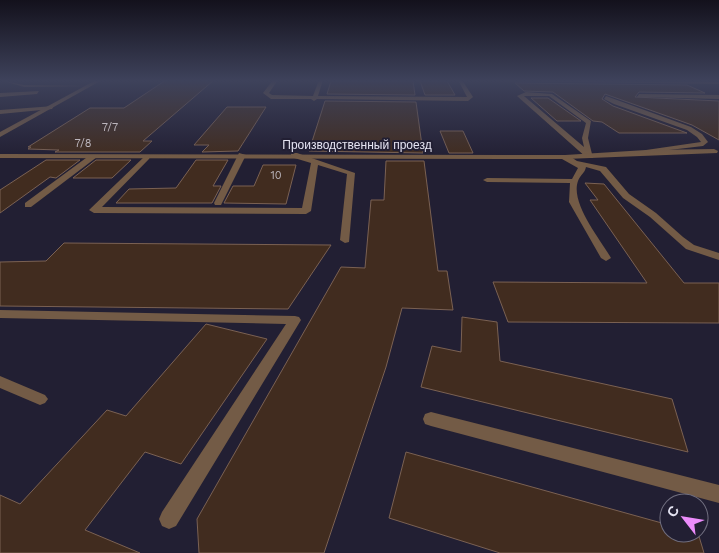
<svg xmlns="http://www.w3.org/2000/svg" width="719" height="553" font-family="'Work Sans',sans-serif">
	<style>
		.building { fill: #412c1f; stroke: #7a6153 }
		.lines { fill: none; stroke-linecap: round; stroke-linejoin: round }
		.service { fill: #735b46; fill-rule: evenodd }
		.minor { fill: #735b46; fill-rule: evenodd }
		.tertiary { fill: #735b46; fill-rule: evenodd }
		.labels { text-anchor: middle; stroke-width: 4; stroke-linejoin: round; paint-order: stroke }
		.far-number-label { font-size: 11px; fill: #bcb6bd }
		.far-street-label { font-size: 12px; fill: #e5e4f2; stroke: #221f33 }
	</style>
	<rect width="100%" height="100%" fill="#221f33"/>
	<g class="building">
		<polygon points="166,80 214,80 143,141 152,141 140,152 55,152 59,150 28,149 31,147 28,147 90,108 124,108"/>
		<polygon points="331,81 413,81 415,95 327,94"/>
		<polygon points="420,81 447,81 455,95 425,95"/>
		<polygon points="515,83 687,85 705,93 639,92 635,97 719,101 719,140 692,125 605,94 602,99 613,106 687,133 619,133 602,122 593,121 553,92 524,91"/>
		<polygon points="531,98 548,98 581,121 557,121"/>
		<polygon points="325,101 416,102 423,153 309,151"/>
		<polygon points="227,107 266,107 238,151 202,152 209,145 194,145"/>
		<polygon points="440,131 463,131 473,153 449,153"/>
		<polygon points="46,160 80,160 56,178 50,177 0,213 0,190"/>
		<polygon points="96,160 131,160 112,178 73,178"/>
		<polygon points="196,160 228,160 213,186 221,186 212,203 116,203 129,189 176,188"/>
		<polygon points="386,161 424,161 438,271 447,271 453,310 402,308 386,367 324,553 199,553 197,519 341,267 365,268 371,200 384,200"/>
		<polygon points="263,165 296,165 286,204 224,203 233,186 254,186"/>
		<polygon points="585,183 604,184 684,283 719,283 719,323 508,322 493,282 647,283 590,200 598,200"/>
		<polygon points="64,243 331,245 288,309 0,306 0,262 46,261"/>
		<polygon points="462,317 497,322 500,361 672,399 688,452 421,387 432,346 461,352"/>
		<polygon points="206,324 267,339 181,464 145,452 85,530 140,553 0,553 0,495 20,504 107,410 126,416"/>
		<polygon points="406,452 669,525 669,533 698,533 704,553 500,553 389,518"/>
	</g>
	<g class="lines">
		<g class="service">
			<polygon points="0,80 24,85 91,86 24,87"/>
			<polygon points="273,80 278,80 269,93 272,95 313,96 319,80 323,80 318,96 467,97 458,80 462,80 473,97 468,101 317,99 314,101 311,99 271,99 263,93"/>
			<polygon points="487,80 719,82 719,84 489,81"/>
			<polygon points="39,91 37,94 0,97 0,93"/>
			<path d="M526 92 552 94 591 121 588 138 593 158H587L517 96ZM524 96H549L586 123 582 138 584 147Z"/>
			<polygon points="639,94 719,95 719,99 637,97"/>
			<polygon points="606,96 691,127 702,134 708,142 703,146 644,153 644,151 646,150 701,142 697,137 687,130 614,104 604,99"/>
			<polygon points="54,106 52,109 0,114 0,110"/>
			<polygon points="239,153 246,155 221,205 215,205 214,203"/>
			<polygon points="291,153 297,153 355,173 349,242 345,243 340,240 347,174 318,165 311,211 306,214 94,213 89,210 146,155 150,157 149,159 102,207 302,208 311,163 291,157"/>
			<polygon points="90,155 97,157 31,207 25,207 25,203"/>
			<path d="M562 155H568L577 161 606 167 629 194 656 213 683 237 694 245 719 253V260L686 249 650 217 623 198 600 171 586 167C585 173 580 175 578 181 570 203 600 239 611 258L606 261 601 258 569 202 570 183 487 182 483 180 487 178 572 179 578 168 562 159Z"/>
			<polygon points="0,310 295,316 299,317 301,320 176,526 169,529 162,526 159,519 162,512 286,324 0,318"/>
			<polygon points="0,376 45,395 48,399 45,403 40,405 0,388"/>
			<polygon points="431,412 719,485 719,503 431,426 425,424 423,419 425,414"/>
		</g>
		<polygon class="minor" points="714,149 718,151 717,153 565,159 0,158 0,154 565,155 646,150"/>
		<polygon class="tertiary" points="96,80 102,80 0,137 0,132"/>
	</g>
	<linearGradient id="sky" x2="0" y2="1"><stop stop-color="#13111c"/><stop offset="0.51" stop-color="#3e425b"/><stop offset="1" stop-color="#3e425b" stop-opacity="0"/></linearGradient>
	<rect width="719" height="158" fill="url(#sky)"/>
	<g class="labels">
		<g class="far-number-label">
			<text x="110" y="131">7/7</text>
			<text x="83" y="147">7/8</text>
			<text x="276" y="179">10</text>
		</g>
		<g class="far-street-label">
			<text x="357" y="149">Производственный проезд</text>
		</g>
	</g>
	<g transform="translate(684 518) rotate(301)"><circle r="24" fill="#221f33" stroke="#706e7f"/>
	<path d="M0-4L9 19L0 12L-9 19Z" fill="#ec8cfb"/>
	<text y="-8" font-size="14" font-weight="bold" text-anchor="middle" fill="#e5e4f2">С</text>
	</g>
</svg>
